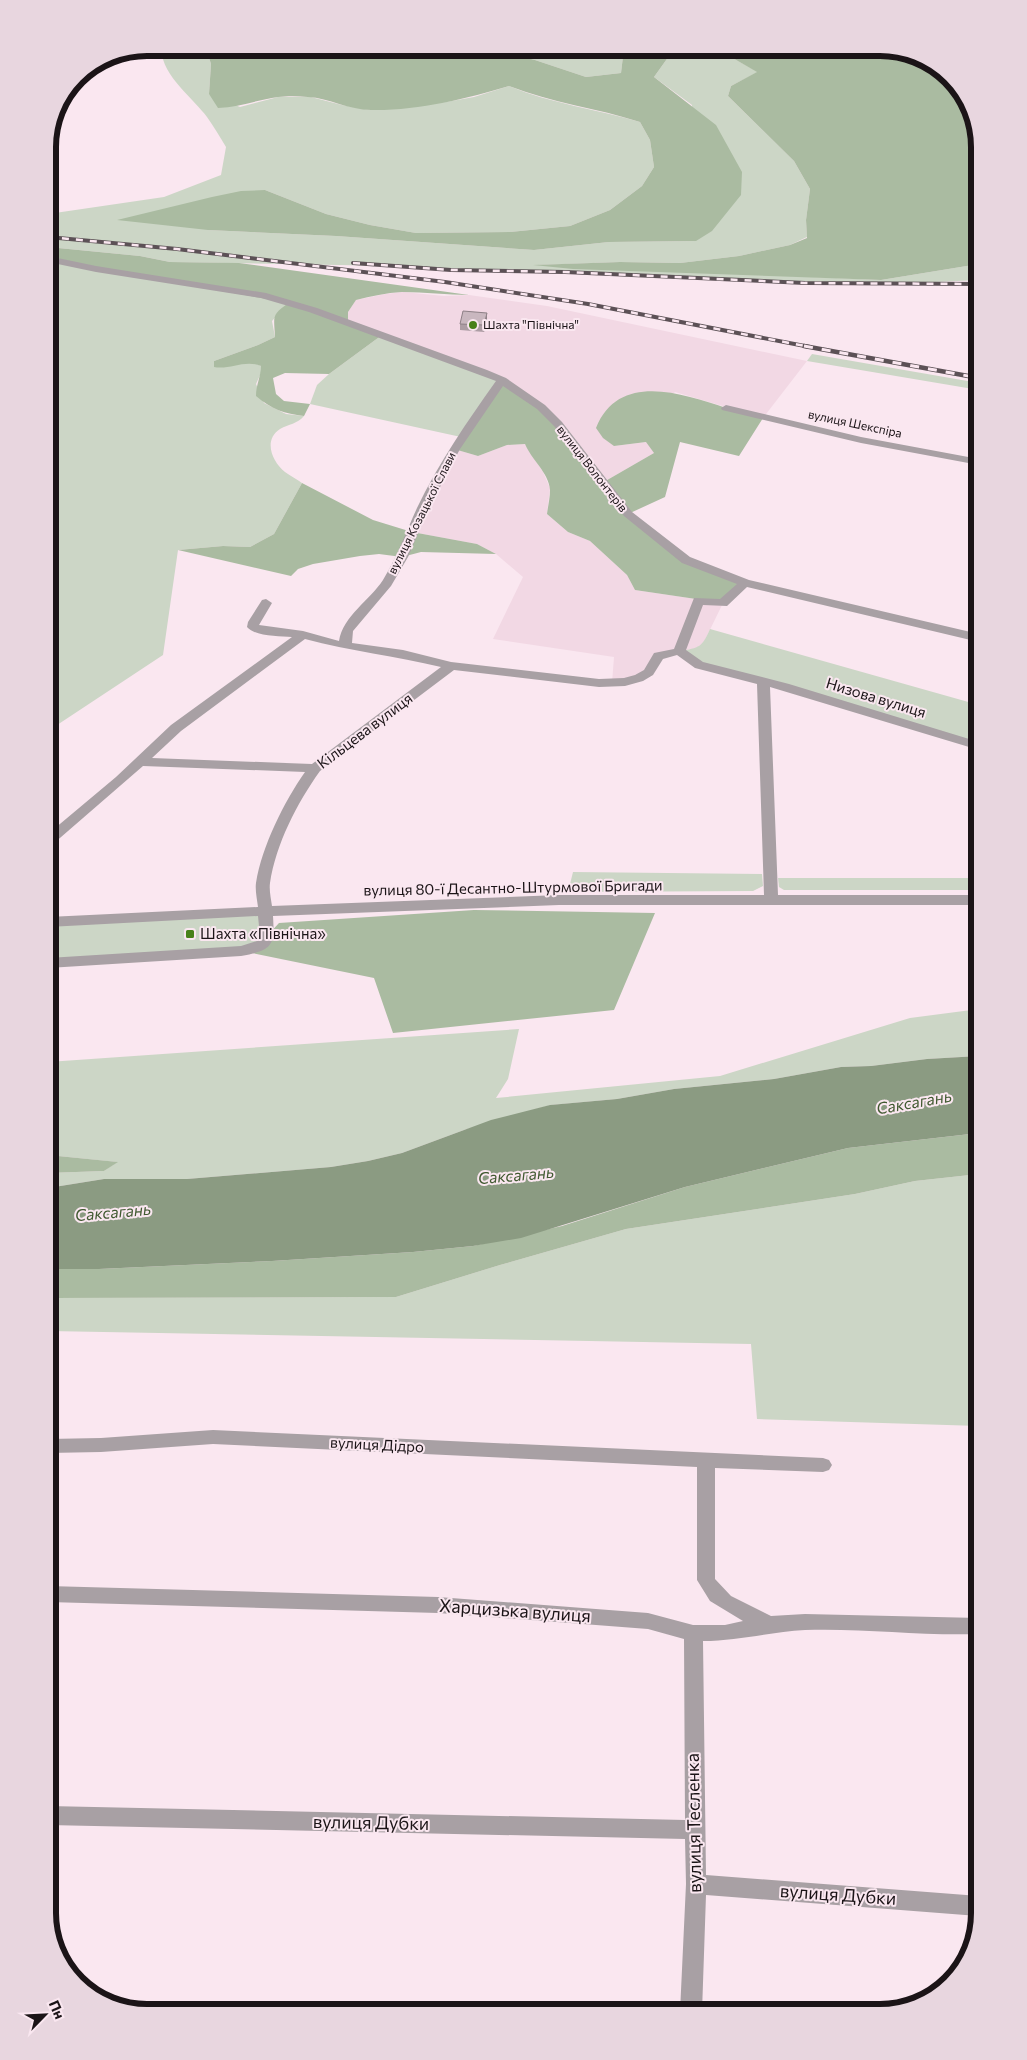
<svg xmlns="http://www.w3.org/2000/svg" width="1027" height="2060" font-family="Commissioner,sans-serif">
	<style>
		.built { fill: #f2d8e4 }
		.green { fill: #ccd6c6 }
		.forest { fill: #aabba1 }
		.water { fill: #8b9b82 }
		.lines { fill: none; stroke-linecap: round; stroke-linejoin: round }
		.minor { fill: #a8a0a4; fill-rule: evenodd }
		.rail-far1-casing { stroke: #5c5156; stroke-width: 4 }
		.rail-casing { stroke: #5c5156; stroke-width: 4.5 }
		.rail-far1 { stroke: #fae7f0; stroke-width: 2.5; stroke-dasharray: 7; stroke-linecap: butt }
		.rail { stroke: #fae7f0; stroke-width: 3; stroke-dasharray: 9; stroke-linecap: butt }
		.wall { fill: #ad9da4 }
		.shaded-wall { fill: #8d8086 }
		.building { fill: #c9b7bf; stroke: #8d8086 }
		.poi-dot { fill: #488119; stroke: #fae7f0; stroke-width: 2 }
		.labels { text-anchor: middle; stroke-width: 4; stroke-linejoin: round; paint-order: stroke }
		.far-poi-label { font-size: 12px; fill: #1b1417; stroke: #fae7f0; text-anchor: start }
		.far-street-label { font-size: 12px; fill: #1b1417; stroke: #fae7f0 }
		.street-label { font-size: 15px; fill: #1b1417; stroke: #fae7f0 }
		.poi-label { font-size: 15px; fill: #1b1417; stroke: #fae7f0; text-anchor: start }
		.water-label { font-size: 16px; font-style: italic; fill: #415a31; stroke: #fae7f0 }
		.near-street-label { font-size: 18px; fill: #1b1417; stroke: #fae7f0 }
		.rim { fill: none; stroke: #1b1417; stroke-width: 6 }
	</style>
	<rect width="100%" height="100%" fill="#fae7f0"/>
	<g class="built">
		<polygon points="403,292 444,296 469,295 547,306 807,361 763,418 675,392 614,446 647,442 654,453 602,483 348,320 348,312 356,300 385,294"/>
		<polygon points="525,444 543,472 550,488 547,514 568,532 590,541 627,575 635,590 723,603 703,644 694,649 666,653 649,672 612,683 614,657 493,639 523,577 496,554 477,544 412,532 454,449 478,456 507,445"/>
	</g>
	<g class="green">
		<path d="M162 48H206L211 64 209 94 240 107 278 97H311L342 105 370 110 446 102 474 97 509 86C552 104 597 109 640 122L650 140 654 167 642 186 610 210 570 226 510 232 416 233 370 225 326 214 265 190 208 230 336 236 534 250 609 242 696 241 692 105 654 77 669 56 731 57 758 72 731 86 728 96 794 161 810 189 806 220 807 237 790 245 739 256 680 263 620 262 538 265 881 280 979 264V280L914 283H805L393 266 170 262 140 256 48 247V214L164 197 221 175 226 147C220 137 214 127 207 117 194 99 159 73 162 48Z"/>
		<polygon points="487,48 624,48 621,73 586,77 535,60"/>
		<path d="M48 254 53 257 290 302 272 321 275 337 258 345 214 361 255 363 261 366V373L256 384 264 403 286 414 304 416C297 424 289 424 280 429 263 440 272 462 285 472 290 476 297 479 302 483L274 534 250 547 223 546 178 550 163 655 48 731Z"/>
		<polygon points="382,335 502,380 461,437 310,404 317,385 329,374"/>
		<polygon points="812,354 979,383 979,390 807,361"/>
		<path d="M710 629 979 705V746L784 687 723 673 679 651C700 648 702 647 710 629Z"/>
		<polygon points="573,872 762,874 763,886 753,891 568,892"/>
		<polygon points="778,878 979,878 979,890 784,890 779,887"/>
		<polygon points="265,911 267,936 241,951 48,963 48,922"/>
		<polygon points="979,1009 979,1056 927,1059 871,1066 841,1067 774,1079 674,1089 617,1099 551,1105 464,1130 402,1153 368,1161 331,1167 187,1179 104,1179 48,1188 48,1173 104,1171 117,1162 48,1155 48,1062 519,1029 508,1079 496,1098 720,1076 910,1018"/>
		<polygon points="979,1174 979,1426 757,1419 751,1344 48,1331 48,1298 396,1297 500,1265 626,1229 855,1194 915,1181"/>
	</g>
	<g class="forest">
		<path d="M206 48H487L535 60 586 77 621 73 624 48H886L940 68 972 110 979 148 977 189 979 191V264L881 280 573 269 533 265 620 262 680 263 739 256 790 245 807 238 806 220 810 189 794 161 728 96 731 86 757 72 731 57 669 56 654 77 716 125 742 172 741 195 712 231 696 241 609 242 534 250 336 236 208 230 117 220 212 197 241 191 265 190 326 214 370 225 416 233 510 232 570 226 610 210 642 186 654 167 650 140 640 122C597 108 552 103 509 86 467 99 415 111 371 110 349 110 329 98 308 97 298 96 287 96 278 97 257 100 239 107 218 108L209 94 211 64Z"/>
		<path d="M48 247 140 256 170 262 239 263 469 295C447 295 425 292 402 292 386 293 371 296 356 300L348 312V320L382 335 329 374 285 373 273 378 276 394 284 401 310 404 304 416C285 414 271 409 256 396 256 385 261 376 261 366 245 359 230 370 214 367V361L258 345 275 337C274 316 271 315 289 303L93 268 53 257 48 254Z"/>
		<path d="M502 380 541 407 602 483 654 453 646 442 614 446 603 438 596 428C619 371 683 394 726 408 738 412 751 415 763 418L739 456 680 442 665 497 628 514 686 560 745 583 723 603 635 590 627 575 590 541 568 532 547 514C548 506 550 498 550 490 549 473 531 459 525 444L507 445 478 456 454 449Z"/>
		<polygon points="302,483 373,520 412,532 477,544 496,554 421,552 402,557 379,554 360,556 313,564 298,569 291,576 178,550 223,546 250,547 274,534"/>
		<polygon points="474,910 655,913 614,1010 393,1033 374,978 242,951 267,936 279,923"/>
		<polygon points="979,1133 979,1174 915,1181 855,1194 626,1229 500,1265 396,1297 48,1298 48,1269 99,1269 272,1261 413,1252 473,1246 562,1226 685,1187 848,1148"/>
		<polygon points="48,1155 118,1162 104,1171 48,1173"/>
	</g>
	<polygon class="water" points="979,1056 979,1133 848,1148 685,1187 521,1238 473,1246 413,1252 272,1261 99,1269 48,1269 48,1188 104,1179 187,1179 331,1167 368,1161 402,1153 491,1120 550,1105 617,1099 674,1089 774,1079 841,1067 871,1066 927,1059"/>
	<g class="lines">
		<g class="minor">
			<path d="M48 256 96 266 266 293 317 308 487 370 506 378 545 405 562 422 632 512 690 557 749 580 979 634V642L747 587 727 606 703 605 686 650 703 662 789 684 979 742V750L770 687 778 895H979V905H559L273 916C275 947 272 950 241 956L48 968V958L241 946 257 941 260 936 258 916 48 927V917L258 907C257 899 255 890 256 883 262 846 284 802 305 772L143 766 53 844 48 845V834L116 777 171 725 292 637C279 636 256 637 247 627L248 622 262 600 266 599 272 603 259 625 303 631 339 641C343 616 370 600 383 580 397 557 406 532 417 508 439 462 467 422 496 381L309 312 261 298 96 272 48 262ZM503 386 537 409 554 426 624 516 682 563 737 584 720 599 694 598 674 649 654 653 644 670 635 675 624 678 599 679 451 662 403 650 352 643 353 631 391 586 408 557 429 508 460 449ZM305 639C350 651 396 656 441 667L312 764 152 758 181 731ZM677 655 695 668 757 684 764 895H559L272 906C271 899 269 890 270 883 276 844 297 803 320 771L454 670 599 687 625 686 643 681 653 675 663 659Z"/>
			<polygon points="726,405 861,437 979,459 979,465 861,443 722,410 721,408"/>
			<path d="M213 1430 823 1458 829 1460 832 1465 829 1470 823 1472 715 1468V1579L731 1596 771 1616 805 1614 979 1618V1634C921 1636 863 1628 805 1630 770 1632 737 1641 703 1641L706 1875 979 1896 978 1916 706 1895 702 2012H680L686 1884 685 1839 48 1825V1806L685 1820 684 1639 648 1629 438 1613 48 1602V1586L438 1597 648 1613 693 1625H725L743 1621 710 1601 697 1580V1467L213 1444 101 1452 48 1453V1439L101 1438Z"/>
		</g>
		<defs>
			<g id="rail-far1">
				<polyline points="48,237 177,249 445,282 588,304 810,347"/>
				<polyline points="353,263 451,270 565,272 805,283 979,284"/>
			</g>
			<polyline id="rail" points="804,346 979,378"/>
		</defs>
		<use href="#rail-far1" class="rail-far1-casing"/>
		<use href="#rail" class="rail-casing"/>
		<use href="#rail-far1" class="rail-far1"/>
		<use href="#rail" class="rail"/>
	</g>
	<polygon class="wall" points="487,313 487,319 484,332 460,330 460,324"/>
	<polygon class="shaded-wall" points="487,313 487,319 484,332 484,325"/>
	<polygon class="building" points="463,311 487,313 484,325 460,324"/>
	<g class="poi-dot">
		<circle cx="473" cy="325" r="5"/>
		<rect x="185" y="929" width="10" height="10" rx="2.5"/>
	</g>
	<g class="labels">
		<g class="far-poi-label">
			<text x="483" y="329">Шахта "Північна"</text>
		</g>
		<g class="far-street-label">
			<text transform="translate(855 424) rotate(12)" y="4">вулиця Шекспіра</text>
			<text transform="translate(592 469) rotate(52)" y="4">вулиця Волонтерів</text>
			<text transform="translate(422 513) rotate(-63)" y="4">вулиця Козацької Слави</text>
		</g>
		<g class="street-label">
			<text transform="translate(876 698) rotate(17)" y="5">Низова вулиця</text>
			<text transform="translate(365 731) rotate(-37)" y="5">Кільцева вулиця</text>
			<text transform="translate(513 888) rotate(-1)" y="5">вулиця 80-ї Десантно-Штурмової Бригади</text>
			<text transform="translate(377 1445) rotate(3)" y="5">вулиця Дідро</text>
		</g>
		<g class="poi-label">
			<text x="200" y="939">Шахта «Північна»</text>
		</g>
		<g class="water-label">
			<text transform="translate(914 1102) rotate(-10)" y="6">Саксагань</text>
			<text transform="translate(516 1175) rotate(-5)" y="6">Саксагань</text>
			<text transform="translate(113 1212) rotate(-5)" y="6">Саксагань</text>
		</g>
		<g class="near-street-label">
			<text transform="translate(515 1611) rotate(4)" y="6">Харцизька вулиця</text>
			<text transform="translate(371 1823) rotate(1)" y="6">вулиця Дубки</text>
			<text transform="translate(694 1823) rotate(-91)" y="6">вулиця Тесленка</text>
			<text transform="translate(838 1895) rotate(4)" y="6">вулиця Дубки</text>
		</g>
	</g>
	<path d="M0 0H1027V2060H0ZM147 56H880A91 91 0 0 1 971 147V1913A91 91 0 0 1 880 2004H147A91 91 0 0 1 56 1913V147A91 91 0 0 1 147 56Z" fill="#e8d6df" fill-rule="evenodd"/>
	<path class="rim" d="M147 56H880A91 91 0 0 1 971 147V1913A91 91 0 0 1 880 2004H147A91 91 0 0 1 56 1913V147A91 91 0 0 1 147 56Z"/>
	<g transform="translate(45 2015) rotate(66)" stroke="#fae7f0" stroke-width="4" paint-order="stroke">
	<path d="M0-4L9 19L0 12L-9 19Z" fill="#1b1417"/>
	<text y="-8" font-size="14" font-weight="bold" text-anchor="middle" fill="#1b1417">Пн</text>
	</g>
</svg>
